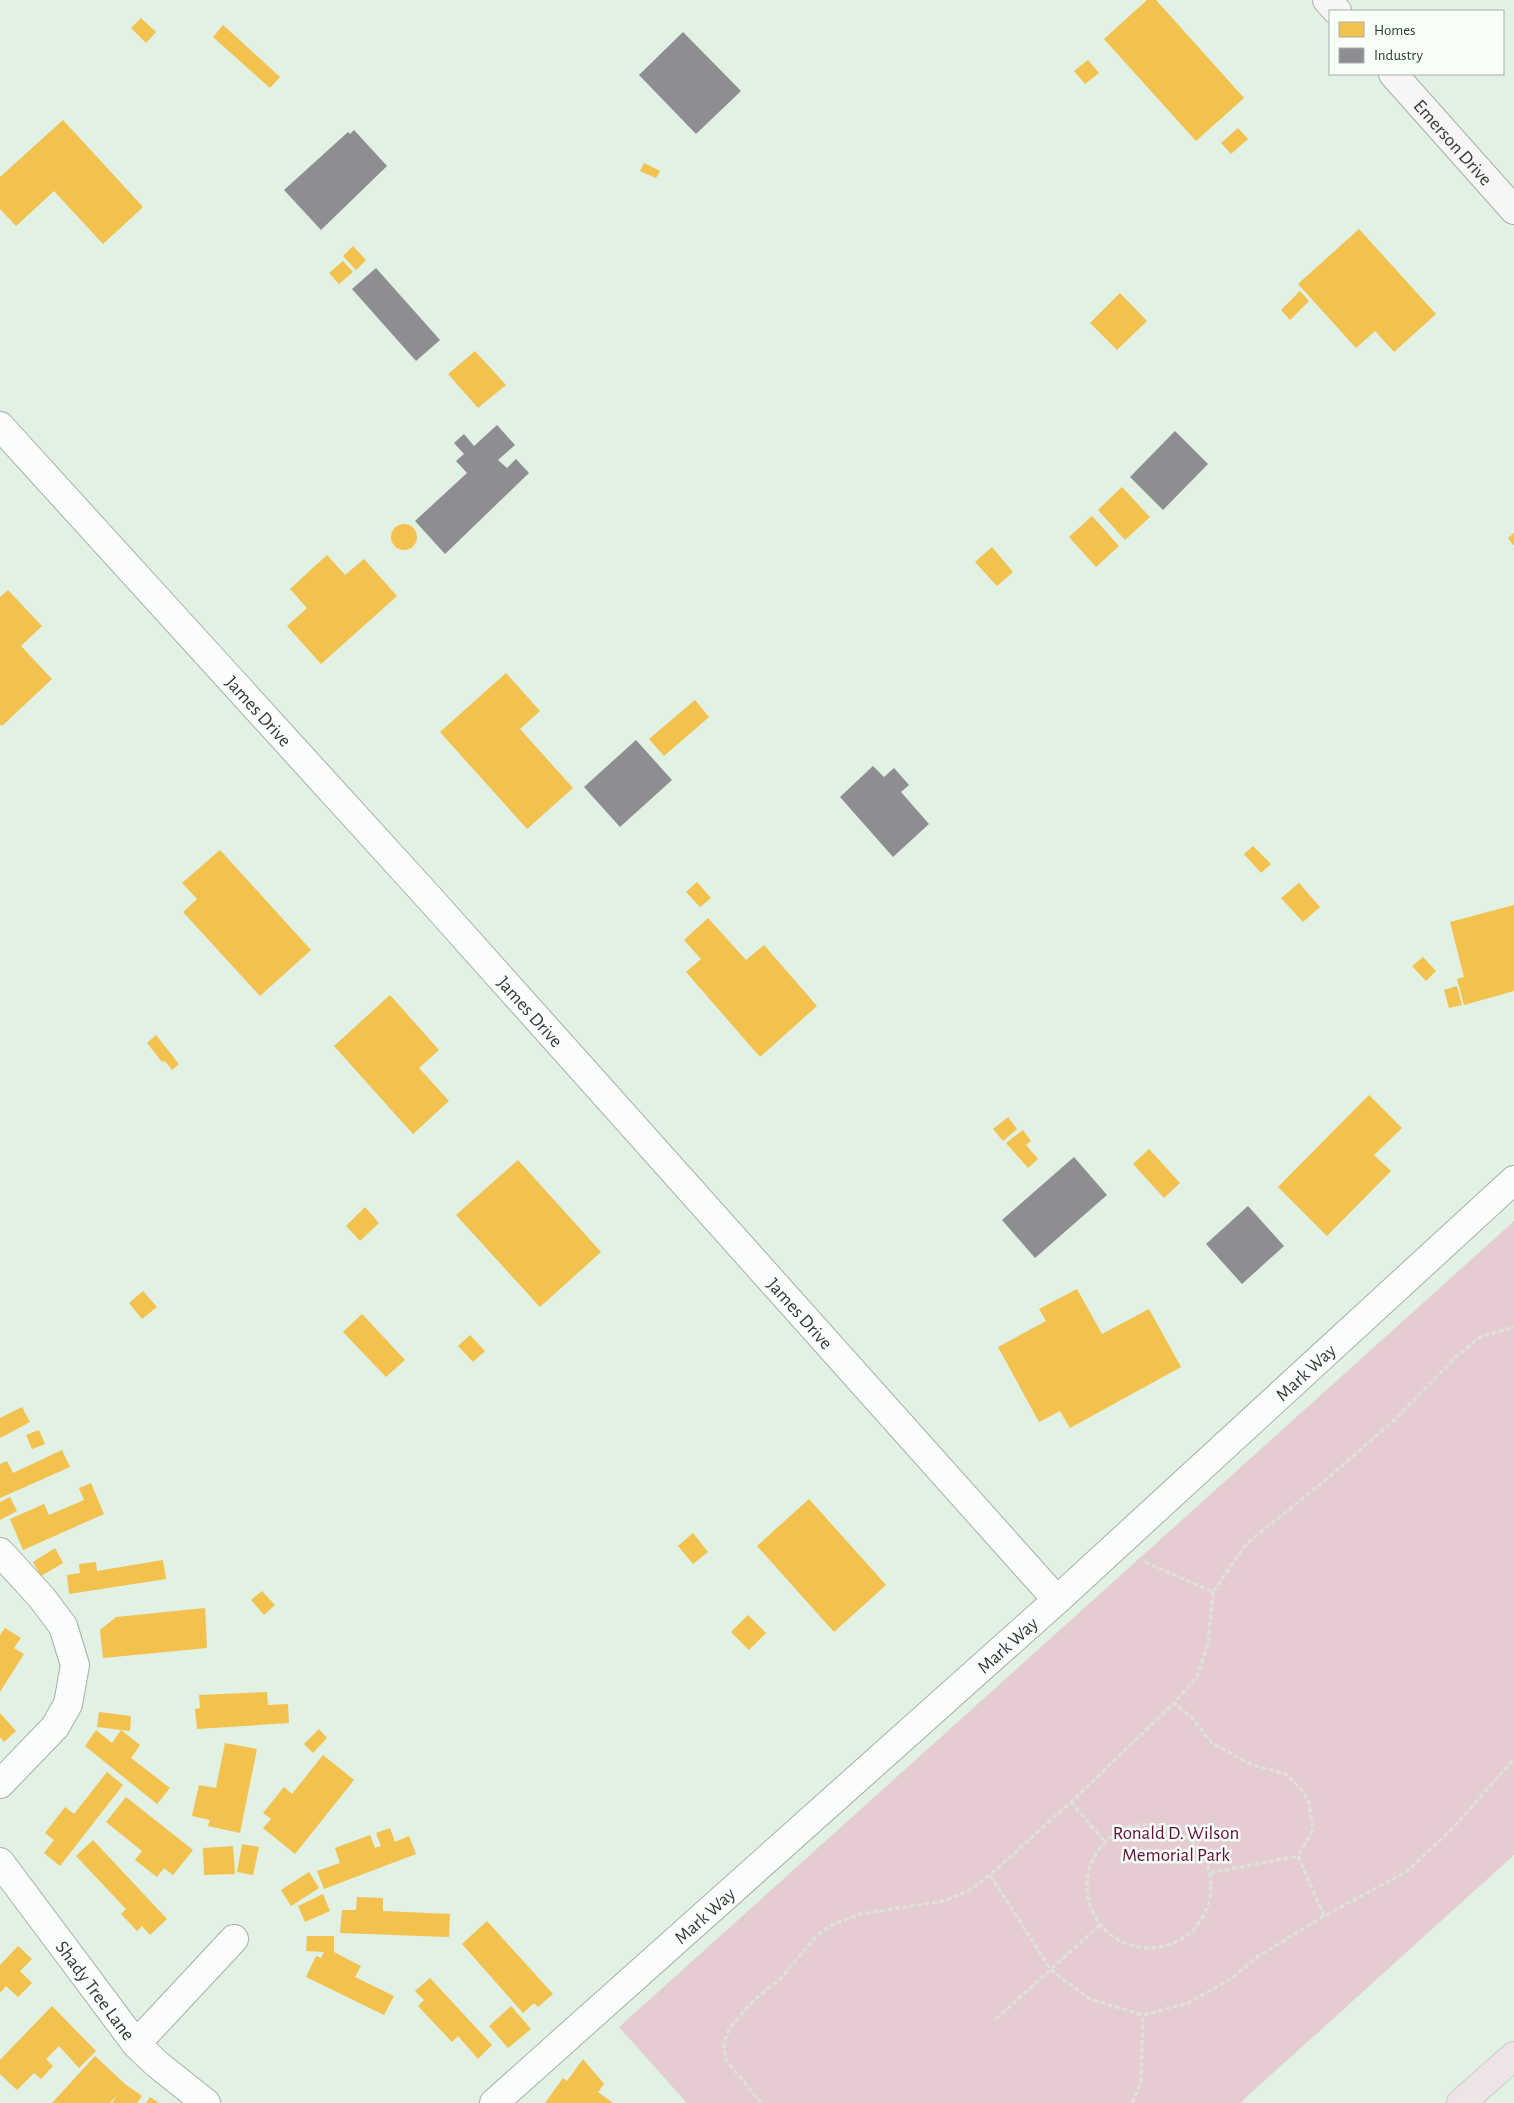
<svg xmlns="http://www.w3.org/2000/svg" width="1514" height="2103" font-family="'Alegreya Sans',sans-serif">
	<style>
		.green { fill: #e5ccd2 }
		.homes { fill: #f2c14e }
		.industry { fill: #8d8d92 }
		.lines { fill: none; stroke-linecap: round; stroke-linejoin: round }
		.street-casing { stroke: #a5b1a6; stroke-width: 30 }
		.secondary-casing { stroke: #a5b1a6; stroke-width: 30 }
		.highway-casing { stroke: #c7cfc8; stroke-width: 30 }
		.path { stroke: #dde2dd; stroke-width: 3; stroke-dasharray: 5 2.5; stroke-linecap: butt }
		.street { stroke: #fafdfb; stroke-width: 28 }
		.secondary { stroke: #f7f5f5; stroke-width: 28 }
		.highway { stroke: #eee3e6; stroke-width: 28 }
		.labels { text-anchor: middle; stroke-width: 5; stroke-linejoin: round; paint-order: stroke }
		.street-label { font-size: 19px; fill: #303c32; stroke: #f8fef8 }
		.park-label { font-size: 19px; fill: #650d3c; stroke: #f8fef8 }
	</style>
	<rect width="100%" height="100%" fill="#e1f1e3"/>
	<polygon class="green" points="1514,1221 1514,1855 1240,2103 687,2103 619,2027"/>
	<g class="homes">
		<polygon points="1147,0 1156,0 1244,98 1196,141 1104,39"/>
		<polygon points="141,18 156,32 146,43 131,28"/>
		<polygon points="223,25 280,77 270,88 213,37"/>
		<polygon points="1088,60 1099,73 1085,84 1074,71"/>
		<polygon points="63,120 143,207 103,244 54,191 16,226 0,209 0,177"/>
		<polygon points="1238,128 1248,139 1231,154 1221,143"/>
		<polygon points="644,163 660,171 656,178 640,171"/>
		<polygon points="1359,229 1436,314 1394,352 1375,331 1356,348 1298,284"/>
		<polygon points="353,246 366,260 356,270 343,256"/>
		<polygon points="343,261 353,272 339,284 329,273"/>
		<polygon points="1300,291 1309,301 1290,320 1281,310"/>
		<polygon points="1120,293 1147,321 1117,350 1090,323"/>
		<polygon points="475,351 506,385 478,408 448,374"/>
		<polygon points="1122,487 1150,517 1125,540 1098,510"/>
		<polygon points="1092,516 1119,546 1096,567 1069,537"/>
		<circle cx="404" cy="537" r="13"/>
		<polygon points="1514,533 1514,546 1508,538"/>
		<polygon points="992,547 1013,572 997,586 975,562"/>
		<polygon points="327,555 345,575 364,559 397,596 321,664 287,626 307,608 290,589"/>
		<polygon points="8,590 42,626 21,646 52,679 2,726 0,724 0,597"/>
		<polygon points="506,673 540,711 520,729 573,788 527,829 440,732"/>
		<polygon points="695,700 709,717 664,756 649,739"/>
		<polygon points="1253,846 1271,864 1261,873 1244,854"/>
		<polygon points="220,850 311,950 260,996 183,912 197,899 182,883"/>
		<polygon points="697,882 711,898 700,907 686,892"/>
		<polygon points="1299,883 1320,907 1303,922 1281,898"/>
		<polygon points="1514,905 1514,991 1464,1005 1457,979 1464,977 1450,922"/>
		<polygon points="708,918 746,960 764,945 817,1006 760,1057 686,972 701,959 684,940"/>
		<polygon points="1423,957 1436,971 1426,981 1412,966"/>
		<polygon points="1457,986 1462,1005 1449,1008 1444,990"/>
		<polygon points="390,995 439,1050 419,1068 449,1101 413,1134 334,1046"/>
		<polygon points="156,1035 179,1064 172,1070 165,1061 162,1062 147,1043"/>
		<polygon points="1369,1095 1402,1128 1374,1155 1391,1171 1327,1236 1278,1187"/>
		<polygon points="1008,1117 1017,1129 1003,1141 993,1129"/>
		<polygon points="1023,1130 1031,1141 1026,1145 1038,1159 1028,1168 1006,1143"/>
		<polygon points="1149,1149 1180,1183 1164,1198 1133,1164"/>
		<polygon points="518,1160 601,1252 540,1307 456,1215"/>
		<polygon points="365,1207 379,1223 360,1241 346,1226"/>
		<polygon points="1077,1289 1102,1334 1149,1309 1181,1367 1070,1428 1060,1411 1039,1422 998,1347 1046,1321 1039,1309"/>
		<polygon points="143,1291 157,1307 142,1319 129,1303"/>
		<polygon points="362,1314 405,1360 386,1377 343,1332"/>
		<polygon points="470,1335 485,1351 473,1362 458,1346"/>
		<polygon points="22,1407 30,1422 0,1438 0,1418"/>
		<polygon points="39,1430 45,1444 32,1449 26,1435"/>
		<polygon points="62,1450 70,1467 0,1498 0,1464 7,1461 13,1473"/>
		<polygon points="91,1483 104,1514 23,1550 10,1519 44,1504 49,1515 84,1500 79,1488"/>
		<polygon points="10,1497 17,1511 0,1520 0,1502"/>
		<polygon points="809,1499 886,1585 834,1632 757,1546"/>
		<polygon points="693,1533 708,1552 693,1564 678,1546"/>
		<polygon points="55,1548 63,1563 41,1576 33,1562"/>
		<polygon points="163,1560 166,1579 69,1594 67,1575 80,1573 79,1564 96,1562 97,1571"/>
		<polygon points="262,1591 275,1605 264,1615 251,1600"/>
		<polygon points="205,1608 207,1648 103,1658 100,1630 116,1617"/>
		<polygon points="748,1615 766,1633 749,1650 731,1632"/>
		<polygon points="5,1628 21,1638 14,1648 24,1654 0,1692 0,1635"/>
		<polygon points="267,1692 268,1705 288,1704 289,1723 197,1729 195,1709 200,1708 199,1695"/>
		<polygon points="99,1712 131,1716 130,1731 121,1730 140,1745 131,1758 170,1788 157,1804 85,1746 96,1730 112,1743 121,1730 97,1727"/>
		<polygon points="0,1713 16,1731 4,1742 0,1737"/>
		<polygon points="319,1729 327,1738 313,1753 304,1744"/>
		<polygon points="225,1743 257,1749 240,1833 208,1826 210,1820 192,1816 199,1785 216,1788"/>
		<polygon points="323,1755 354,1780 295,1854 263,1828 271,1819 263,1813 284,1787 292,1794"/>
		<polygon points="107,1772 123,1785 60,1866 44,1853 54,1840 45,1833 65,1807 74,1814"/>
		<polygon points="126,1797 193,1850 173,1875 164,1868 157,1877 135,1860 142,1851 106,1822"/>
		<polygon points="390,1828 395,1842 409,1836 416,1854 324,1889 317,1871 340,1863 335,1848 370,1835 375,1848 381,1846 376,1833"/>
		<polygon points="93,1840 167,1919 150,1935 142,1926 137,1931 121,1914 126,1909 76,1856"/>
		<polygon points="242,1844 259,1847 253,1875 237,1872"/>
		<polygon points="233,1846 235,1874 204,1875 203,1848"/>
		<polygon points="309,1872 319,1888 291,1906 281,1890"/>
		<polygon points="323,1894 330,1911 305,1922 298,1906"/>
		<polygon points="357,1897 383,1898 383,1911 450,1914 449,1937 340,1933 342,1910 356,1910"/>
		<polygon points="487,1921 553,1994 538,2007 534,2003 523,2013 462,1944"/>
		<polygon points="307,1936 334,1936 334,1952 361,1966 355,1977 394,1996 384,2015 306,1977 316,1956 321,1958 324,1952 306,1951"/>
		<polygon points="18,1946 32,1959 20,1971 32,1983 18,1997 6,1986 0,1993 0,1965"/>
		<polygon points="430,1978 492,2045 478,2059 458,2036 452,2042 418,2006 424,2000 415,1991"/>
		<polygon points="52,2006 96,2051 79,2068 59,2046 46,2059 53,2066 41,2079 34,2073 17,2090 0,2074 0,2060"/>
		<polygon points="511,2006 531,2029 508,2048 489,2026"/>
		<polygon points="95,2056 125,2084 142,2096 137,2103 112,2103 118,2094 110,2103 52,2103"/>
		<polygon points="583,2059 604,2084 598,2092 613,2103 545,2103 563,2078 567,2081"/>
		<polygon points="150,2097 159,2103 146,2103"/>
	</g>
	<g class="industry">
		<polygon points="683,32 741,91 696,134 639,75"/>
		<polygon points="354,130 387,166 321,230 284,190 348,132 350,134"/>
		<polygon points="376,268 440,340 416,361 352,289"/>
		<polygon points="497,425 515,445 498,460 507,468 516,459 529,473 445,554 415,521 467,473 456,461 464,454 454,443 464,434 474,446"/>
		<polygon points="1175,431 1208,464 1163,510 1130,477"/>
		<polygon points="636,740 672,780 620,827 584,787"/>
		<polygon points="873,766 884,777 894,768 909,785 901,792 929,824 893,857 840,797"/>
		<polygon points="1074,1157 1107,1195 1035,1258 1002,1220"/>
		<polygon points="1248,1206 1284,1246 1242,1284 1206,1244"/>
	</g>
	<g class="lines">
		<defs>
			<g id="street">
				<path id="s1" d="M0 426 433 902 1057 1600"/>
				<polyline points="0,1552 42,1598 63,1626 75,1665 68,1704 55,1727 0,1784"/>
				<path id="s2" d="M0 1862 136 2044 157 2064 206 2103"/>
				<polyline points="136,2044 234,1939"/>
				<path id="s3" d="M494 2103 1057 1600 1514 1180"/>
			</g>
			<g id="secondary">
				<polyline points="1327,0 1337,11"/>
				<path id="s4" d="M1393 74 1514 210"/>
			</g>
			<polyline id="highway" points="1461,2103 1514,2056"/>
		</defs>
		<use href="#street" class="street-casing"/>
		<use href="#secondary" class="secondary-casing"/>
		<use href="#highway" class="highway-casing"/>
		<g class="path">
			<polyline points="1145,1562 1213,1592 1246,1544 1328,1478 1391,1423 1456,1357 1480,1337 1514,1327"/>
			<polyline points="1213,1592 1208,1644 1197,1677 1174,1703 1192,1718 1212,1743 1252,1765 1286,1774 1301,1789 1309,1803 1313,1829 1298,1856"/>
			<polyline points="1071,1802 1105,1842"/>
			<circle cx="1149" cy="1886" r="62"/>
			<polyline points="1210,1873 1298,1856 1324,1916 1406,1872 1451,1830 1514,1759"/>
			<polyline points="990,1875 1051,1970 1090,1999 1143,2015 1188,2003 1231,1979 1257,1957 1324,1916"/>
			<polyline points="996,2019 1100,1925"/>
			<polyline points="761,2103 726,2060 724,2044 729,2029 752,2002 781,1978 817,1935 834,1924 860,1914 944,1901 968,1891 990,1875 1071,1802 1174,1703"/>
			<polyline points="1132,2103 1141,2082 1143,2015"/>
		</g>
		<use href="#street" class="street"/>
		<use href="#secondary" class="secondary"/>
		<use href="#highway" class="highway"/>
	</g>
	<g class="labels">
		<g class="street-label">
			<text dy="7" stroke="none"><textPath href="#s4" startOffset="91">Emerson Drive</textPath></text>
			<text dy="7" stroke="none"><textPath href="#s1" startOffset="385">James Drive</textPath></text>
			<text dy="7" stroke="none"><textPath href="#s1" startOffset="790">James Drive</textPath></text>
			<text dy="7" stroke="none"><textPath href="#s1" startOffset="1195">James Drive</textPath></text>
			<text dy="7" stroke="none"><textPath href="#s3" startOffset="1092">Mark Way</textPath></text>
			<text dy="7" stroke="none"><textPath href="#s3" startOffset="688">Mark Way</textPath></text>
			<text dy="7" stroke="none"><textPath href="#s3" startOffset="282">Mark Way</textPath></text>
			<text dy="7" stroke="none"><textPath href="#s2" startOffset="160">Shady Tree Lane</textPath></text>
		</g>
		<g class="park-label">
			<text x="1176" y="1839">Ronald D. Wilson<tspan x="1176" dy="22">Memorial Park</tspan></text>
		</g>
	</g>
	<rect x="1329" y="10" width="175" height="65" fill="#f8fef8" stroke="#a8b0a9"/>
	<rect x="1339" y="22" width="25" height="15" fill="#f2c14e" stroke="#a8b0a9"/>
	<text x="1374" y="35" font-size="15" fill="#303c32">Homes</text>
	<rect x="1339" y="48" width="25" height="15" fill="#8d8d92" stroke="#a8b0a9"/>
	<text x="1374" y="60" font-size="15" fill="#303c32">Industry</text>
</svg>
